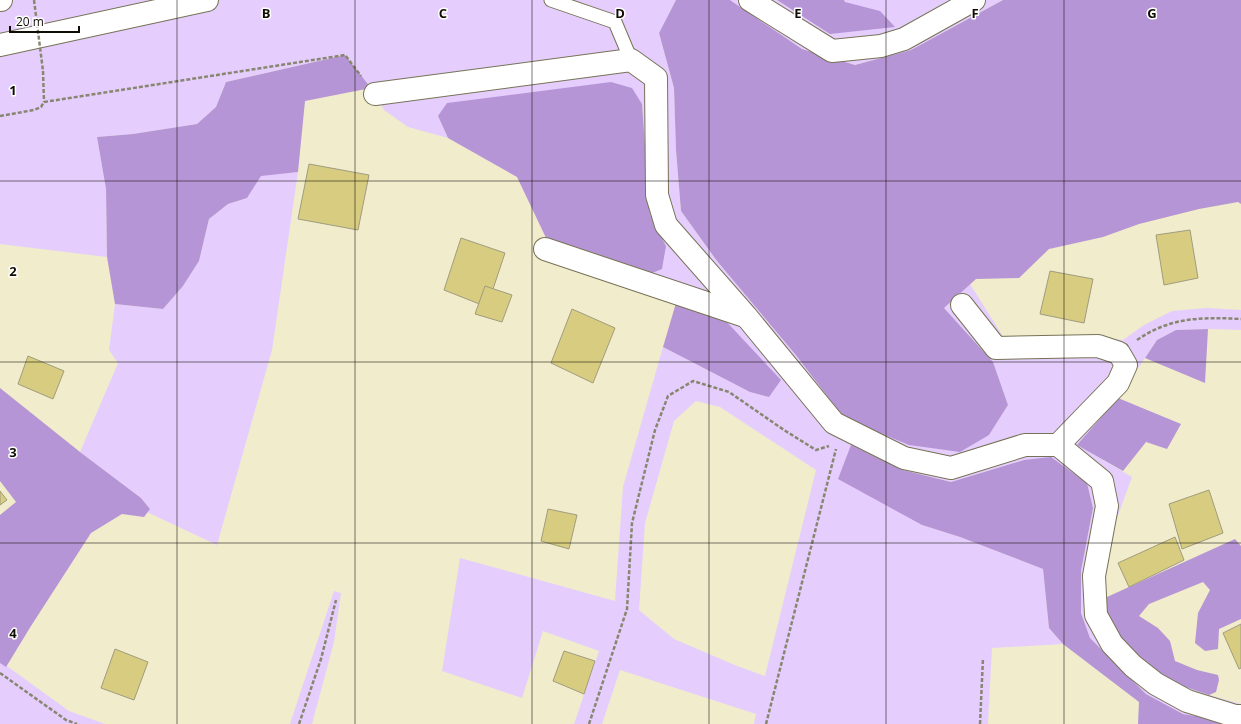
<svg xmlns="http://www.w3.org/2000/svg" width="1241" height="724" font-family="'Open Sans',sans-serif">
	<style>
		.green { fill: #e5cefe; fill-rule: evenodd }
		.forest { fill: #b695d6 }
		.building { fill: #d7cc7f; stroke: #a09c7f }
		.lines { fill: none; stroke-linecap: round; stroke-linejoin: round }
		.service-casing { stroke: #777357; stroke-width: 15 }
		.minor-casing { stroke: #777357; stroke-width: 24 }
		.motorway-casing { stroke: #777357; stroke-width: 24 }
		.path { stroke: #898670; stroke-width: 2.5; stroke-dasharray: 4 2; stroke-linecap: butt }
		.service { stroke: #fff; stroke-width: 13 }
		.minor { stroke: #fff; stroke-width: 22 }
		.motorway { stroke: #fff; stroke-width: 22 }
		.path-bridge { stroke: #898670; stroke-width: 2.5; stroke-dasharray: 4 2; stroke-linecap: butt }
		.grid { fill: none; stroke: #0e0c03; stroke-width: 1; stroke-opacity: 0.55 }
		.grid-label { font-size: 13px; text-anchor: middle; font-weight: bold; fill: #0e0c03; stroke: #fff; stroke-width: 3; stroke-linejoin: round; paint-order: stroke }
	</style>
	<rect width="100%" height="100%" fill="#f0eccc"/>
	<g class="green">
		<path d="M0 0H676L659 33 674 88 676 150 681 211 717 261 795 354 844 418 989 435 1008 405 993 362 944 308 970 284 1004 338 1092 336 1123 340 1144 325 1172 311 1207 308 1241 310V330L1208 329 1176 330 1157 340 1118 398 1078 445 1132 477 1116 521 1104 573 1107 597 1106 619 1159 678 1209 695 1241 704V724L1227 721 1183 714 1146 694 1090 638 1081 613V571L1093 508 1087 483 1024 460 951 482 903 470 852 446 922 525 960 537 1043 569 1049 628 1063 644 992 648 988 724H754L756 714 620 670 602 724H574L599 651 543 631 522 698 442 671 460 558 615 601 623 487 663 347 750 392 769 397 723 318 542 257 666 246 650 214 642 104 438 116 448 138 408 127 384 110 371 88 345 55 226 82 216 107 197 124 133 134 97 137 106 189 107 257 0 244ZM696 401 720 407 816 470 765 676 737 666 674 639 639 610 645 523 674 421Z"/>
		<polygon points="730,0 777,0 831,34 845,2 844,0 1003,0 911,50 855,65 802,49"/>
		<polygon points="298,172 272,350 217,545 147,512 150,509 141,498 80,452 118,363 109,350 115,304 163,309 183,286 199,261 209,219 228,204 247,198 261,175"/>
		<polygon points="334,591 341,593 334,642 312,724 290,724"/>
		<polygon points="0,661 69,711 105,724 0,724"/>
	</g>
	<g class="forest">
		<polygon points="676,0 730,0 802,49 855,65 911,50 1003,0 1241,0 1241,204 1238,202 1199,209 1139,224 1103,237 1049,249 1019,278 976,279 944,308 993,362 1008,405 989,435 960,452 909,445 844,418 795,354 717,261 681,211 676,150 674,88 659,33"/>
		<polygon points="777,0 844,0 845,2 880,11 895,27 830,34"/>
		<polygon points="345,55 371,88 305,101 298,172 261,176 247,198 228,204 209,219 199,261 183,286 163,309 115,304 107,257 106,189 97,137 133,134 197,124 216,107 226,82"/>
		<polygon points="611,82 632,88 642,104 650,214 666,246 662,269 647,275 547,240 517,177 448,138 438,116 447,103"/>
		<polygon points="676,303 723,318 781,380 769,397 750,392 663,347"/>
		<polygon points="1208,329 1205,383 1145,358 1157,340 1176,330"/>
		<polygon points="0,388 80,452 141,498 150,509 144,517 122,514 91,533 31,626 6,667 0,663 0,515 16,502 0,481"/>
		<polygon points="1118,398 1181,424 1167,449 1146,442 1123,471 1077,445"/>
		<polygon points="851,445 903,470 951,482 1024,460 1051,457 1087,483 1093,508 1081,571 1081,613 1090,638 1146,694 1183,714 1227,721 1228,724 1138,724 1139,702 1063,644 1049,628 1043,569 960,537 922,525 838,479"/>
		<polygon points="1235,539 1241,546 1241,619 1219,629 1218,649 1205,651 1195,643 1198,613 1210,590 1203,582 1149,604 1139,616 1158,628 1170,641 1175,661 1197,670 1218,675 1219,680 1216,692 1209,695 1159,678 1134,658 1106,619 1107,597"/>
	</g>
	<g class="building">
		<polygon points="309,164 369,175 358,230 298,219"/>
		<polygon points="1190,230 1198,278 1164,285 1156,235"/>
		<polygon points="461,238 505,253 487,307 444,290"/>
		<polygon points="1050,271 1093,279 1084,323 1040,314"/>
		<polygon points="485,286 512,295 502,322 475,314"/>
		<polygon points="572,309 615,328 593,383 551,363"/>
		<polygon points="28,356 64,371 53,399 18,384"/>
		<polygon points="1209,490 1223,533 1182,549 1169,504"/>
		<polygon points="0,491 7,500 0,505"/>
		<polygon points="548,509 577,515 569,549 541,541"/>
		<polygon points="1175,537 1184,560 1129,587 1118,563"/>
		<polygon points="1241,624 1241,668 1239,669 1223,633"/>
		<polygon points="115,649 148,662 134,700 101,688"/>
		<polygon points="564,651 595,661 584,694 553,681"/>
	</g>
	<g class="lines">
		<defs>
			<polyline id="service" points="551,0 615,22 631,60"/>
			<g id="minor">
				<polyline points="750,0 832,51 881,46 904,39 974,0"/>
				<polyline points="375,94 631,60 656,78 657,195 666,225 746,316 834,423 904,458 951,468 1025,445 1058,445 1118,383 1126,365 1119,353 1098,346 996,348 962,305"/>
				<polyline points="545,249 745,316"/>
				<polyline points="1058,445 1102,481 1107,506 1094,576 1096,615 1112,644 1133,666 1156,684 1187,701 1235,716 1241,716"/>
			</g>
			<g id="motorway">
				<polyline points="0,0 1,0"/>
				<polyline points="0,45 207,0"/>
			</g>
		</defs>
		<use href="#service" class="service-casing"/>
		<use href="#minor" class="minor-casing"/>
		<use href="#motorway" class="motorway-casing"/>
		<g class="path">
			<polyline points="43,71 44,102"/>
			<polyline points="0,116 34,110 41,107 44,102 345,55 361,76"/>
			<path d="M1137 340C1170 317 1202 317 1241 319"/>
			<polyline points="0,673 66,720 77,724"/>
			<polyline points="299,724 321,659 336,600"/>
			<polyline points="589,724 627,609 632,523 655,430 668,396 693,381 729,392 784,430 816,450 829,446"/>
			<polyline points="766,724 836,449"/>
			<polyline points="980,724 983,658"/>
		</g>
		<use href="#service" class="service"/>
		<use href="#minor" class="minor"/>
		<use href="#motorway" class="motorway"/>
		<polyline class="path-bridge" points="34,0 43,71"/>
	</g>
	<path class="grid" d="M177 0V724M355 0V724M532 0V724M709 0V724M886 0V724M1064 0V724M0 181H1241M0 362H1241M0 543H1241"/>
	<g class="grid-label">
		<text x="266" y="18">B</text>
		<text x="443" y="18">C</text>
		<text x="620" y="18">D</text>
		<text x="798" y="18">E</text>
		<text x="975" y="18">F</text>
		<text x="1152" y="18">G</text>
		<text x="13" y="95">1</text>
		<text x="13" y="276">2</text>
		<text x="13" y="457">3</text>
		<text x="13" y="638">4</text>
	</g>
	<path d="M10 26v6h69v-6" fill="none" stroke="#0e0c03" stroke-width="2"/>
	<text x="16" y="26" font-size="12" fill="#0e0c03" stroke="#ffffff" stroke-width="3" paint-order="stroke">20 m</text>
</svg>
